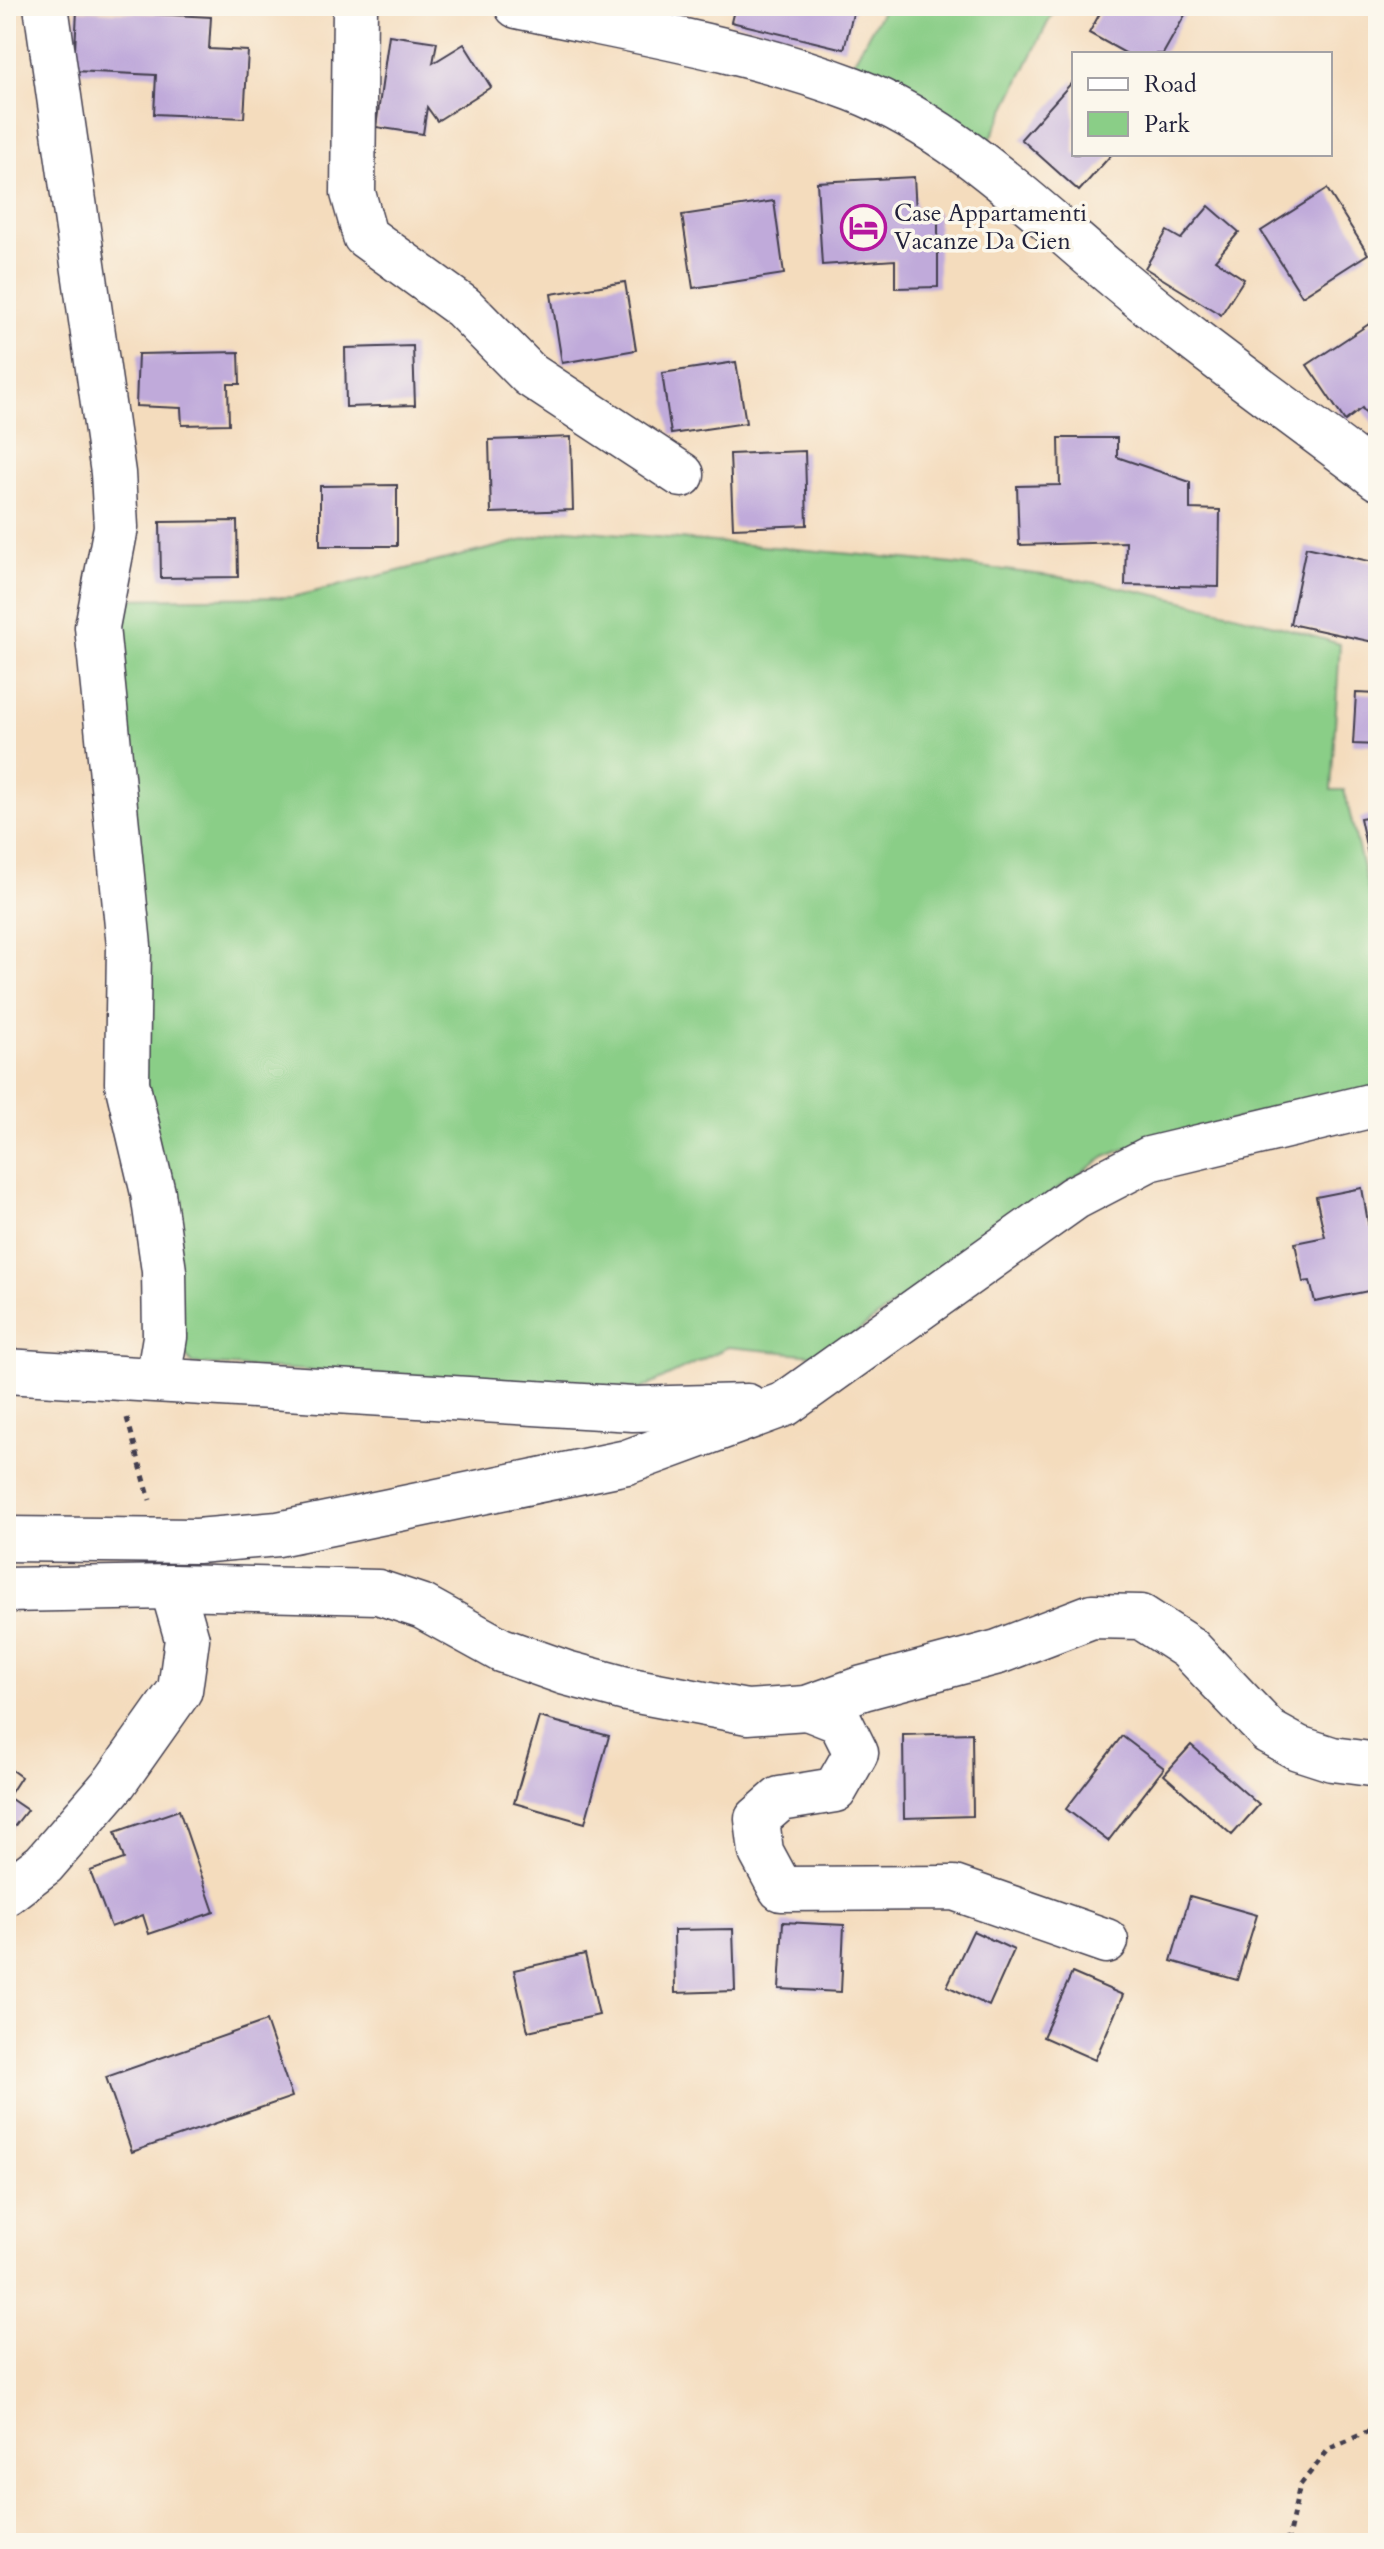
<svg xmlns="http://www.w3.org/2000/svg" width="1384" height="2549" font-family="Cardo,serif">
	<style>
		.green { fill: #8ace87; stroke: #567861; stroke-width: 2 }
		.building { fill: #c0aada }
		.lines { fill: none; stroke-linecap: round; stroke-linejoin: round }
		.minor-casing { stroke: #423e4e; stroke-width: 47 }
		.path { stroke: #423e4e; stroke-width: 5; stroke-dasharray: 6 6; stroke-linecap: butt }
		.minor { stroke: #fff; stroke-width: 44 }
		.labels { text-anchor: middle; stroke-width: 7; stroke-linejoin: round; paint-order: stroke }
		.poi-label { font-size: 24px; fill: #22223b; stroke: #fbf7ec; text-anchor: start }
	</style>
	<rect width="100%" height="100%" fill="#fbf7ec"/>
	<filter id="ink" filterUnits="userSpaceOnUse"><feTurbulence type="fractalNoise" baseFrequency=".0125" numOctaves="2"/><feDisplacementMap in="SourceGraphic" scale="16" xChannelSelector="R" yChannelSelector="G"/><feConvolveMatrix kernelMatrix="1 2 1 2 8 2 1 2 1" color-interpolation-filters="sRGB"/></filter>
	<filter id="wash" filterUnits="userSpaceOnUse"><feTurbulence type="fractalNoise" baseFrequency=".006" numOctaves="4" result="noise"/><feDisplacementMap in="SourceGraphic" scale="32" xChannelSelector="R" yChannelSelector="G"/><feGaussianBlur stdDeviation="1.8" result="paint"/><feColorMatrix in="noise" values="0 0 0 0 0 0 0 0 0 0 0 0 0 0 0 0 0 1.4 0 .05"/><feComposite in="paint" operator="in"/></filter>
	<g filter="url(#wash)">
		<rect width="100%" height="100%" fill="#f4dcbd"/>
		<g class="green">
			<polygon points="885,6 1056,6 987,146 846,74"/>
			<path d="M569 529C730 545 891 554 1051 576 1148 589 1246 616 1340 644L1331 790H1344L1371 901 1378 900V1086L1144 1141 1105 1157 953 1260 825 1356 728 1347 641 1389 192 1364 184 1353 134 1081 111 599 293 597Z"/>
		</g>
		<g id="blocks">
			<g class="building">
				<polygon points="735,6 855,6 844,49 731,22"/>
				<polygon points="1104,6 1190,6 1163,54 1127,54 1089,33"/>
				<polygon points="77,10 211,17 209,49 248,51 244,118 154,114 156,75 74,71"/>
				<polygon points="389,35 437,42 433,63 464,44 491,87 437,121 427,107 423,134 376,127"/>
				<polygon points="1074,80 1074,154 1112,154 1079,191 1021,139"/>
				<polygon points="914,177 916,212 938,212 938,287 895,288 895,260 822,265 817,182"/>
				<polygon points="1327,189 1368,254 1302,296 1261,231"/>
				<polygon points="774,201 784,274 693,288 682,215"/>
				<polygon points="1209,206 1239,232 1215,260 1244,279 1221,315 1145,268 1167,231 1181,239"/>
				<polygon points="625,282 636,350 562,363 551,294"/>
				<polygon points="1378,318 1378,431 1362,408 1345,421 1307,365"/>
				<polygon points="413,346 415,405 346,407 345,348"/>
				<polygon points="239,352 240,384 228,384 229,424 182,425 181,408 136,406 138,354"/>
				<polygon points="736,362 746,423 671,434 662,373"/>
				<polygon points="571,437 573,510 491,513 489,440"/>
				<polygon points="1059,438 1117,438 1117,457 1190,482 1190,509 1220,510 1219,587 1125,585 1126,542 1019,545 1017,486 1060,485"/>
				<polygon points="805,451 807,525 733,528 730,454"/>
				<polygon points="397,485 397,546 320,546 320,486"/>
				<polygon points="237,521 238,577 161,578 160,522"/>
				<polygon points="1306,547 1378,563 1378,643 1290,624"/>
				<polygon points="1356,693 1378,694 1378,745 1353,744"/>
				<polygon points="1378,815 1378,896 1377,896 1360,818"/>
				<polygon points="1362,1188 1369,1228 1378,1226 1378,1289 1315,1302 1310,1281 1303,1282 1295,1243 1325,1237 1316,1197"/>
				<polygon points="539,1717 609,1736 585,1823 514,1803"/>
				<polygon points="972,1733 973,1816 904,1818 903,1735"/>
				<polygon points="1122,1736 1164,1768 1108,1841 1066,1809"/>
				<polygon points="1191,1745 1259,1805 1232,1835 1164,1775"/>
				<polygon points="6,1766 21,1777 8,1797 27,1810 6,1837"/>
				<polygon points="179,1810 214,1912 149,1934 143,1915 111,1927 90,1871 124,1859 115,1832"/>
				<polygon points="1190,1896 1257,1915 1237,1980 1171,1961"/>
				<polygon points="783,1922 844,1925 841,1992 779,1989"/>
				<polygon points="733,1929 735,1991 675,1993 674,1930"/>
				<polygon points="973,1931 1014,1950 989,2006 947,1986"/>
				<polygon points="585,1954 599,2015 528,2031 514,1970"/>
				<polygon points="1072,1973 1123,1995 1095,2060 1043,2037"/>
				<polygon points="266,2021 292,2097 132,2152 106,2077"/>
			</g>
		</g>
	</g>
	<g filter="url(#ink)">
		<use href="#blocks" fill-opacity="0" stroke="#423e4e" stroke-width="2"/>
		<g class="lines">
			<defs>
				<g id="minor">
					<polyline points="46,6 113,473 116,527 97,627 129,946 127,1083 153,1193 164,1271 165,1337 158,1379"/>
					<polyline points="355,6 353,193 365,236 463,307 530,375 682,475"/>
					<path d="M517 6C627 30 748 49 853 89 956 129 1035 210 1118 279 1201 349 1292 412 1378 478"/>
					<polyline points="6,1371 633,1409 747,1406"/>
					<polyline points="6,1539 197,1541 278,1534 627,1462 785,1404 1074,1198 1149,1159 1378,1104"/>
					<polyline points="6,1590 172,1587 378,1592 423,1607 501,1650 566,1673 626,1689 747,1712 807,1708 863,1688 998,1652 1092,1616 1141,1617 1189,1648 1269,1732 1298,1748 1332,1759 1378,1765"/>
					<polyline points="807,1708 840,1721 856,1753 835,1790 780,1799 757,1819 761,1852 781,1889 954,1888 1106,1941"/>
					<polyline points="6,1893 44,1864 115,1782 180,1690 187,1639 172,1587"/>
				</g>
			</defs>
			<use href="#minor" class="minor-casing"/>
			<g class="path">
				<polyline points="127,1418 150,1500"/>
				<polyline points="1287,2543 1300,2485 1329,2449 1378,2427"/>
			</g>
			<use href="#minor" class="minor"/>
		</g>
	</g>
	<defs>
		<symbol id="hotel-ring" viewBox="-11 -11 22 22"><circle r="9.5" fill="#fbf7ec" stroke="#b5179e" stroke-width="1.5"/><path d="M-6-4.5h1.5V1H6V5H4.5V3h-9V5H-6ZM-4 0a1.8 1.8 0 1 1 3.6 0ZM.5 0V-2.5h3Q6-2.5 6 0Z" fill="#b5179e"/></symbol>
	</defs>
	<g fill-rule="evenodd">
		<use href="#hotel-ring" x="838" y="202" width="51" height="51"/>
	</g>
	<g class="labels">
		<g class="poi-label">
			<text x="894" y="221">Case Appartamenti<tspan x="894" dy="28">Vacanze Da Cien</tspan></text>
		</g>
	</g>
	<rect width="1384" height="2549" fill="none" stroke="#fbf7ec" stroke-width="32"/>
	<rect x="1072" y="52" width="260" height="104" fill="#fbf7ec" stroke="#a4a2a5" stroke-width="2"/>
	<rect x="1088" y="78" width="40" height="12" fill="#ffffff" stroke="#a4a2a5" stroke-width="2"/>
	<text x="1144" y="92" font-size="24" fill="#22223b">Road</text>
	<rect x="1088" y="112" width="40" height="24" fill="#8ace87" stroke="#a4a2a5" stroke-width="2"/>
	<text x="1144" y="132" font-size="24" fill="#22223b">Park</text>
</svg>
